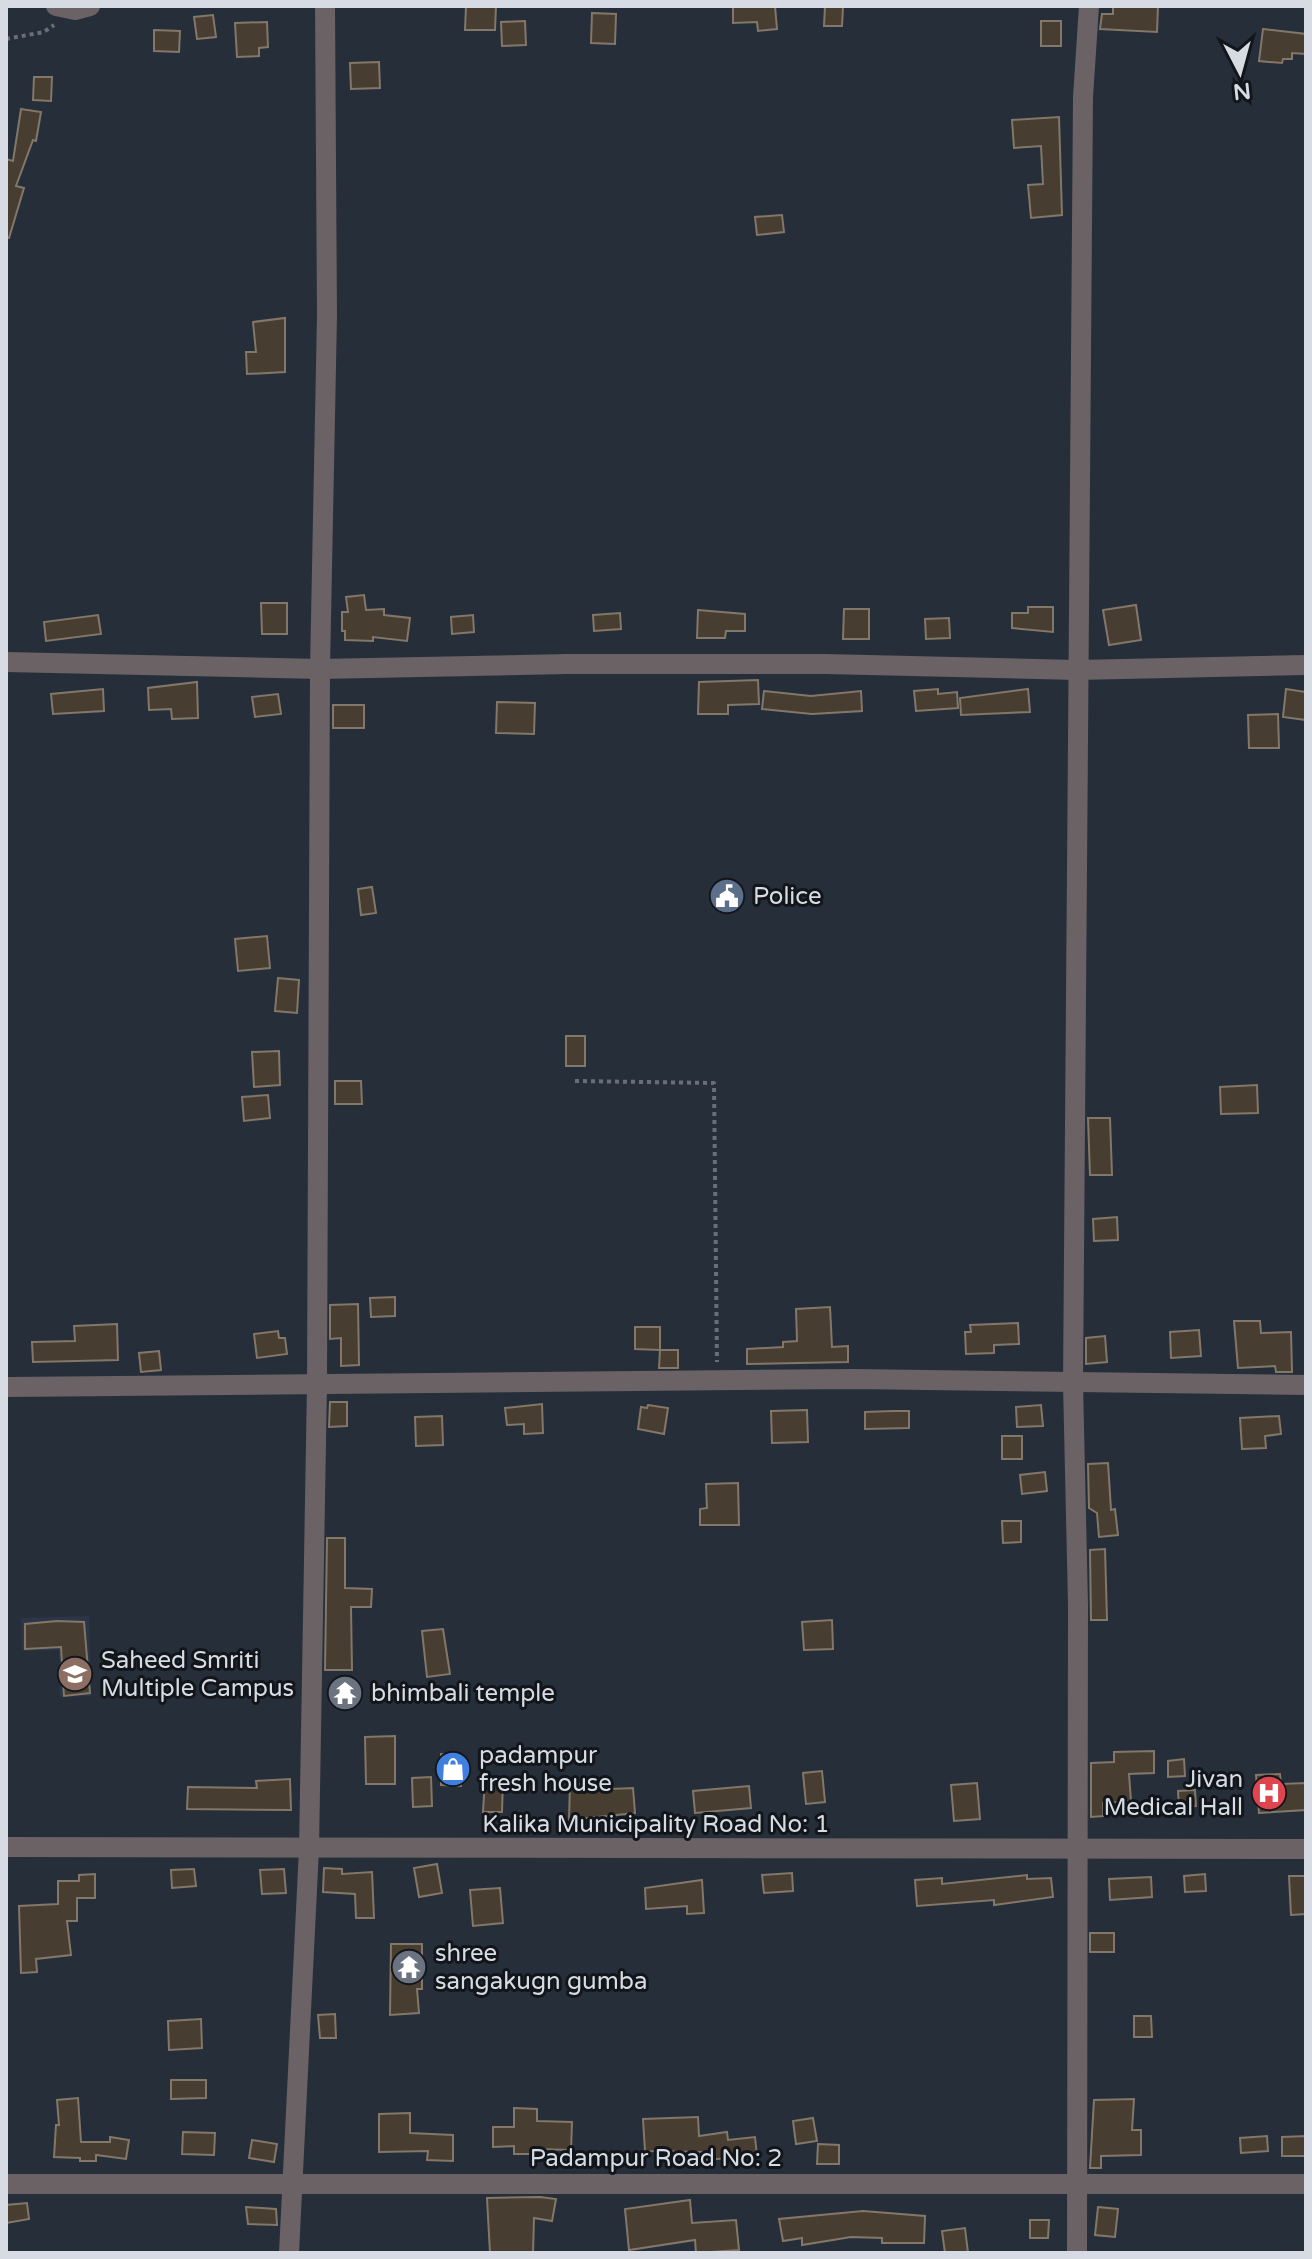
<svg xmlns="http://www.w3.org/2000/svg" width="1312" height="2259" font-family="'Varela Round',sans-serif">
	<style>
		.built { fill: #2c3648 }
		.building { fill: #473d30; stroke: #827769; stroke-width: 2 }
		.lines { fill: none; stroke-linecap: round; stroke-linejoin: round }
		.path { stroke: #696f7a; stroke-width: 4; stroke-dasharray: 4 4; stroke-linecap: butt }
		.minor { stroke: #6a6264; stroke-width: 20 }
		.labels { text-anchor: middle; stroke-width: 6; stroke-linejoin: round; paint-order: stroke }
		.poi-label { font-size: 24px; fill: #d7dbe4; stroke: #12161b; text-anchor: start }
		.street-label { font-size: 24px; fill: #d7dbe4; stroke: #12161b }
	</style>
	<rect width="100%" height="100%" fill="#262e3a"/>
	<polygon class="built" points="89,1616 91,1696 60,1697 59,1650 22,1651 21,1618"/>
	<g class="building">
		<polygon points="466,6 496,6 495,30 465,30"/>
		<polygon points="733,6 775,6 777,29 758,31 757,22 733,23"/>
		<polygon points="825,6 843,6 842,26 824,26"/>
		<polygon points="1113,6 1158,6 1157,32 1100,29 1102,14 1113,14"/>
		<polygon points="592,13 616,14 615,44 591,43"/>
		<polygon points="213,15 216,37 197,39 194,17"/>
		<polygon points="525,21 526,45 502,46 501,22"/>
		<rect x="1041" y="21" width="20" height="25"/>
		<polygon points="267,22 268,47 259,48 259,56 237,57 235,23"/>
		<polygon points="1263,29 1306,34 1306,54 1292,53 1292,59 1283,59 1282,63 1259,61"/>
		<polygon points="154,30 180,31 179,52 154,51"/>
		<polygon points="379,62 380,88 351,89 350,63"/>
		<polygon points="34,77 52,77 51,101 33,100"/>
		<polygon points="21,109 41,112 36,141 33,140 16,186 24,188 9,238 6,237 6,159 13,161"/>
		<polygon points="1059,117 1062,215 1031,218 1028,185 1043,184 1041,146 1014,148 1012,120"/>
		<polygon points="782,215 784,232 757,235 755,217"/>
		<polygon points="285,318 285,372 247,374 246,352 256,352 253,322"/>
		<polygon points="364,595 366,610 384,609 384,615 410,618 407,641 373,637 373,641 345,640 345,631 342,631 342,612 348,612 346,597"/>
		<polygon points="261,603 287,603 287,634 262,634"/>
		<polygon points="1136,605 1141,640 1109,645 1103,610"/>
		<polygon points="1028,607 1053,607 1053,632 1012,628 1012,613 1028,613"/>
		<polygon points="844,609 869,609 869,639 843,639"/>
		<polygon points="698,610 745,614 745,631 726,631 725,638 697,638"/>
		<polygon points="620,613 621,629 594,631 593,615"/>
		<polygon points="98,615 101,634 46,641 44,622"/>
		<polygon points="473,615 474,632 452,634 451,617"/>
		<polygon points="949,618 950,638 926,639 925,619"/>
		<polygon points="758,680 759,704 728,705 728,714 698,714 699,682"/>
		<polygon points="197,682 198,718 172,719 171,709 149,710 148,688"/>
		<polygon points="103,689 104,711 53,714 51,694"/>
		<polygon points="938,689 938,694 957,692 958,708 916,711 914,691"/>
		<polygon points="1028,689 1030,712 961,715 960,698"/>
		<polygon points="1286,689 1306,692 1306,720 1283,717"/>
		<polygon points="764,691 811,696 861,691 862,711 812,714 762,709"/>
		<polygon points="278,694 281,714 255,717 252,697"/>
		<polygon points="497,702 535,703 534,734 496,733"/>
		<rect x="333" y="705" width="31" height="23"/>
		<polygon points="1278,714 1279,748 1249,748 1248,715"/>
		<polygon points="372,887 376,913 361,915 358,889"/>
		<polygon points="267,936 270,968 238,971 235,939"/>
		<polygon points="278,978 299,980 297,1013 275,1011"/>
		<rect x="566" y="1036" width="19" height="30"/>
		<polygon points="279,1051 280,1085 254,1087 252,1052"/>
		<polygon points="335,1081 361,1081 362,1104 335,1104"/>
		<polygon points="1257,1085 1258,1113 1221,1114 1220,1087"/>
		<polygon points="268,1095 270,1118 244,1121 242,1097"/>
		<polygon points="1088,1118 1110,1118 1112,1175 1090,1175"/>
		<polygon points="1117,1217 1118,1240 1094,1241 1093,1219"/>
		<polygon points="395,1297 395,1316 371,1317 370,1298"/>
		<polygon points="358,1304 359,1365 341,1366 341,1338 330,1339 330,1305"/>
		<polygon points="830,1307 832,1347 848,1346 848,1362 747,1364 747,1349 783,1347 783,1342 797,1341 796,1309"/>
		<polygon points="1234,1321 1260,1321 1261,1333 1291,1332 1292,1372 1276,1372 1275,1366 1238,1368"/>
		<polygon points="1018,1323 1019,1344 994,1345 994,1353 966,1354 965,1332 971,1332 970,1325"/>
		<polygon points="117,1324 118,1360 33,1362 32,1342 75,1341 74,1326"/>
		<polygon points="635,1327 660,1327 660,1350 635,1349"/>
		<polygon points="1199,1330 1201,1356 1171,1358 1170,1332"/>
		<polygon points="278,1331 279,1338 285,1338 287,1354 257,1358 254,1334"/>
		<polygon points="1105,1336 1107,1362 1086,1364 1086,1338"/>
		<polygon points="660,1350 678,1350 678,1368 659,1368"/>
		<polygon points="159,1351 161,1370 141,1372 139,1353"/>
		<polygon points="330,1402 347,1402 347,1426 329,1427"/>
		<polygon points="542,1404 543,1433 524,1434 524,1424 507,1425 505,1408"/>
		<polygon points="648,1405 668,1408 664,1434 638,1429 641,1407 647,1408"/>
		<polygon points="1041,1405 1043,1426 1017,1427 1016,1407"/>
		<polygon points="807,1410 808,1442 772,1443 771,1411"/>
		<polygon points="893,1411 909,1411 909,1428 865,1429 865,1412"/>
		<polygon points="442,1416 443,1445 416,1446 415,1417"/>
		<polygon points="1279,1416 1281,1434 1265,1436 1266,1448 1242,1449 1240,1418"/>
		<rect x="1002" y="1436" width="20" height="23"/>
		<polygon points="1108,1463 1111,1510 1115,1509 1118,1535 1099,1537 1097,1513 1089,1508 1088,1464"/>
		<polygon points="1045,1472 1047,1491 1022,1494 1020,1475"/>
		<polygon points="738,1483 739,1525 700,1525 700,1509 707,1508 706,1484"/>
		<polygon points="1002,1521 1021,1521 1021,1542 1003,1543"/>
		<polygon points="327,1538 345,1538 345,1588 372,1589 371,1607 351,1607 352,1670 325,1670"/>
		<polygon points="1105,1549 1107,1620 1091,1620 1090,1550"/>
		<polygon points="832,1620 833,1649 804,1650 802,1622"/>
		<polygon points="57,1621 84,1622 90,1693 64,1696 61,1647 25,1649 25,1624"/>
		<polygon points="443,1629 450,1674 427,1677 422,1631"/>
		<polygon points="395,1736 395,1784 366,1784 365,1737"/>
		<polygon points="1154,1751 1154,1773 1129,1774 1131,1801 1103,1803 1103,1816 1091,1817 1091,1763 1114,1762 1114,1752"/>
		<polygon points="441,1754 462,1755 461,1786 441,1785"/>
		<polygon points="1184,1759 1185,1776 1168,1777 1168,1761"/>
		<polygon points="822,1771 825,1802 806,1804 803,1773"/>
		<polygon points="1280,1774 1281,1784 1306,1783 1306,1810 1259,1813 1256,1775"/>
		<polygon points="431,1777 432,1806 413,1807 412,1778"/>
		<polygon points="290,1779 291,1810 187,1809 188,1787 257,1788 256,1781"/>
		<polygon points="485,1779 503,1780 502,1812 483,1812"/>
		<polygon points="977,1783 980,1819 954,1821 951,1785"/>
		<polygon points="570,1784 587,1784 586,1790 633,1788 635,1813 569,1820"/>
		<polygon points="749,1786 751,1808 695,1813 693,1791"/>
		<polygon points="1195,1790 1196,1806 1179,1807 1178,1791"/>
		<polygon points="437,1864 442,1893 419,1897 414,1868"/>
		<polygon points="324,1868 342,1869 342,1874 372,1872 374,1918 356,1918 355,1894 323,1892"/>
		<polygon points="194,1869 196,1886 172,1888 171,1870"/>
		<polygon points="284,1869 286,1893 262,1894 260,1870"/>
		<polygon points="792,1873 793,1891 764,1893 762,1875"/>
		<polygon points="95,1874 95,1898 77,1898 77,1921 67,1921 71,1955 36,1959 37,1972 21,1973 19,1906 58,1904 58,1881 79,1881 79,1875"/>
		<polygon points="1205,1874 1206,1891 1185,1892 1184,1876"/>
		<polygon points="1027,1875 1027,1879 1051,1878 1053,1897 994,1905 994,1900 917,1906 915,1880 942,1878 942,1884"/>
		<polygon points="1289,1876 1306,1876 1306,1914 1291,1915"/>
		<polygon points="1151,1877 1152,1897 1110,1900 1109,1879"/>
		<polygon points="702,1880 704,1913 687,1914 687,1906 646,1909 645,1888"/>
		<polygon points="500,1888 503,1923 473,1926 470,1890"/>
		<rect x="1090" y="1933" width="24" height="19"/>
		<polygon points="391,1944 422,1944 422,1989 417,1989 419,2013 390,2015"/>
		<polygon points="335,2014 336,2038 320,2038 318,2015"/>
		<polygon points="1134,2016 1151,2016 1152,2037 1134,2037"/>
		<polygon points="201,2019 202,2048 169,2050 168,2021"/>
		<polygon points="171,2080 206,2080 206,2098 171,2099"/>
		<polygon points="78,2098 81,2142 110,2142 110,2137 129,2140 126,2159 96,2155 96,2161 80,2161 80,2158 54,2157 56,2125 59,2125 57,2100"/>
		<polygon points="1134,2099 1132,2130 1141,2130 1141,2155 1101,2156 1101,2168 1090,2168 1094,2100"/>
		<polygon points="514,2108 537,2109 537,2121 572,2122 571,2150 536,2149 536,2154 514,2154 514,2146 493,2147 493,2127 514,2127"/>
		<polygon points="410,2113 410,2133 453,2135 453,2161 427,2160 428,2151 379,2152 379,2114"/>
		<polygon points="698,2117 699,2136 727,2132 728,2140 755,2137 757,2156 704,2160 703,2152 645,2151 643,2119"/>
		<polygon points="813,2118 817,2141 796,2144 793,2121"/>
		<polygon points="183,2132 215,2133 214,2155 182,2154"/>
		<polygon points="1267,2136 1268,2151 1241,2153 1240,2138"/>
		<polygon points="1306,2136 1306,2156 1282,2156 1282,2137"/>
		<polygon points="252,2140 277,2144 274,2162 249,2158"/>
		<polygon points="818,2144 839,2145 839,2164 817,2164"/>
		<polygon points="540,2197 556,2199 552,2221 534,2218 533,2253 490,2253 487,2198"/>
		<polygon points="690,2200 692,2223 736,2220 739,2250 696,2253 695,2240 629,2250 625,2209"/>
		<polygon points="27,2203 29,2219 6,2223 6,2205"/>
		<polygon points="246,2207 276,2209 277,2225 248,2224"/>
		<polygon points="1098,2207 1118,2209 1115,2237 1095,2235"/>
		<polygon points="863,2211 925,2216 924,2243 882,2243 882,2238 851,2237 802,2245 802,2238 783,2241 779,2219"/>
		<polygon points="1030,2220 1049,2220 1048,2238 1030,2238"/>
		<polygon points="965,2228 968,2253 945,2253 942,2231"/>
	</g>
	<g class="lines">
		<g class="path">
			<polyline points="6,39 44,32 54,25"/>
			<polyline points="575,1081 714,1083 717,1362"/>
		</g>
		<g class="minor">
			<polyline points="56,6 75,10 90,6"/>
			<polyline points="6,662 320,669 567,664 825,664 1077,670 1306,665"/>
			<polyline points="6,1387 853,1379 1306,1385"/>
			<polyline points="6,1847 1306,1849"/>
			<polyline points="6,2184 1306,2184"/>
			<polyline points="289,2253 309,1849 317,1384 320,669 327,315 325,6"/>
			<polyline points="1077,2253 1078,1605 1073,1383 1083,97 1089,6"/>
		</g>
	</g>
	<defs>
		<symbol id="civic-disc" viewBox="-11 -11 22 22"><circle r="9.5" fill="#5c6f8a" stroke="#12161b"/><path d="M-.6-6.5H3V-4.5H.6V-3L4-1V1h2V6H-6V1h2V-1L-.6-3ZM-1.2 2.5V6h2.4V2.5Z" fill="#fff"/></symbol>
		<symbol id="university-disc" viewBox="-11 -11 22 22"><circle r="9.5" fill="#8d6e63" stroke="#12161b"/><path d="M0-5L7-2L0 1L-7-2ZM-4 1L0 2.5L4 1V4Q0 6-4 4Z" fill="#fff"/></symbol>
		<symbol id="temple-disc" viewBox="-11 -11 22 22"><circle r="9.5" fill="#6b7280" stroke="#12161b"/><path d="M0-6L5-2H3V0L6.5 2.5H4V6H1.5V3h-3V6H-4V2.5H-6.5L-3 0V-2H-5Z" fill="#fff"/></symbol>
		<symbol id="shop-disc" viewBox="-11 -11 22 22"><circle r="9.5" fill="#3f7fe0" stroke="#12161b"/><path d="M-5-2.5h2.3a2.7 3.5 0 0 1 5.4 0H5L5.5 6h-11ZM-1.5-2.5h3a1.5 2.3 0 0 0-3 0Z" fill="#fff"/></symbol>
		<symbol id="hospital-disc" viewBox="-11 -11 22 22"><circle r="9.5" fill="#e0444e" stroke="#12161b"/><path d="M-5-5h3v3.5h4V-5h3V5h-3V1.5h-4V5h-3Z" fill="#fff"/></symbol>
	</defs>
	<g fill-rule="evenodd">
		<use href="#civic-disc" x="707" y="876" width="40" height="40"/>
		<use href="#university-disc" x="55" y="1654" width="40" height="40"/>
		<use href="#temple-disc" x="325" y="1673" width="40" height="40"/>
		<use href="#shop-disc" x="433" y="1749" width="40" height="40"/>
		<use href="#hospital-disc" x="1249" y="1773" width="40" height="40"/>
		<use href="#temple-disc" x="389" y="1947" width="40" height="40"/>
	</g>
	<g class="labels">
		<g class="poi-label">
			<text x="753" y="904">Police</text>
			<text x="101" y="1668">Saheed Smriti<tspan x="101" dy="28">Multiple Campus</tspan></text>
			<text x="371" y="1701">bhimbali temple</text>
			<text x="479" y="1763">padampur<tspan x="479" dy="28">fresh house</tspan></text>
			<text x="1243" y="1787" text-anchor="end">Jivan<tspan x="1243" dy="28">Medical Hall</tspan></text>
			<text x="435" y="1961">shree<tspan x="435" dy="28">sangakugn gumba</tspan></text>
		</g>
		<g class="street-label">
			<text x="656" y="1832">Kalika Municipality Road No: 1</text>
			<text x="656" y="2166">Padampur Road No: 2</text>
		</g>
	</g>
	<rect width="1312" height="2259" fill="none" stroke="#d7dbe4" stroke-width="16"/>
	<g transform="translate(1240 72) rotate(174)" stroke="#12161b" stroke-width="6" paint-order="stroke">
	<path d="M0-6L14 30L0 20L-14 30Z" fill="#d7dbe4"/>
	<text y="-12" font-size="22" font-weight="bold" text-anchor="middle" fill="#d7dbe4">N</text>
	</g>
</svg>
